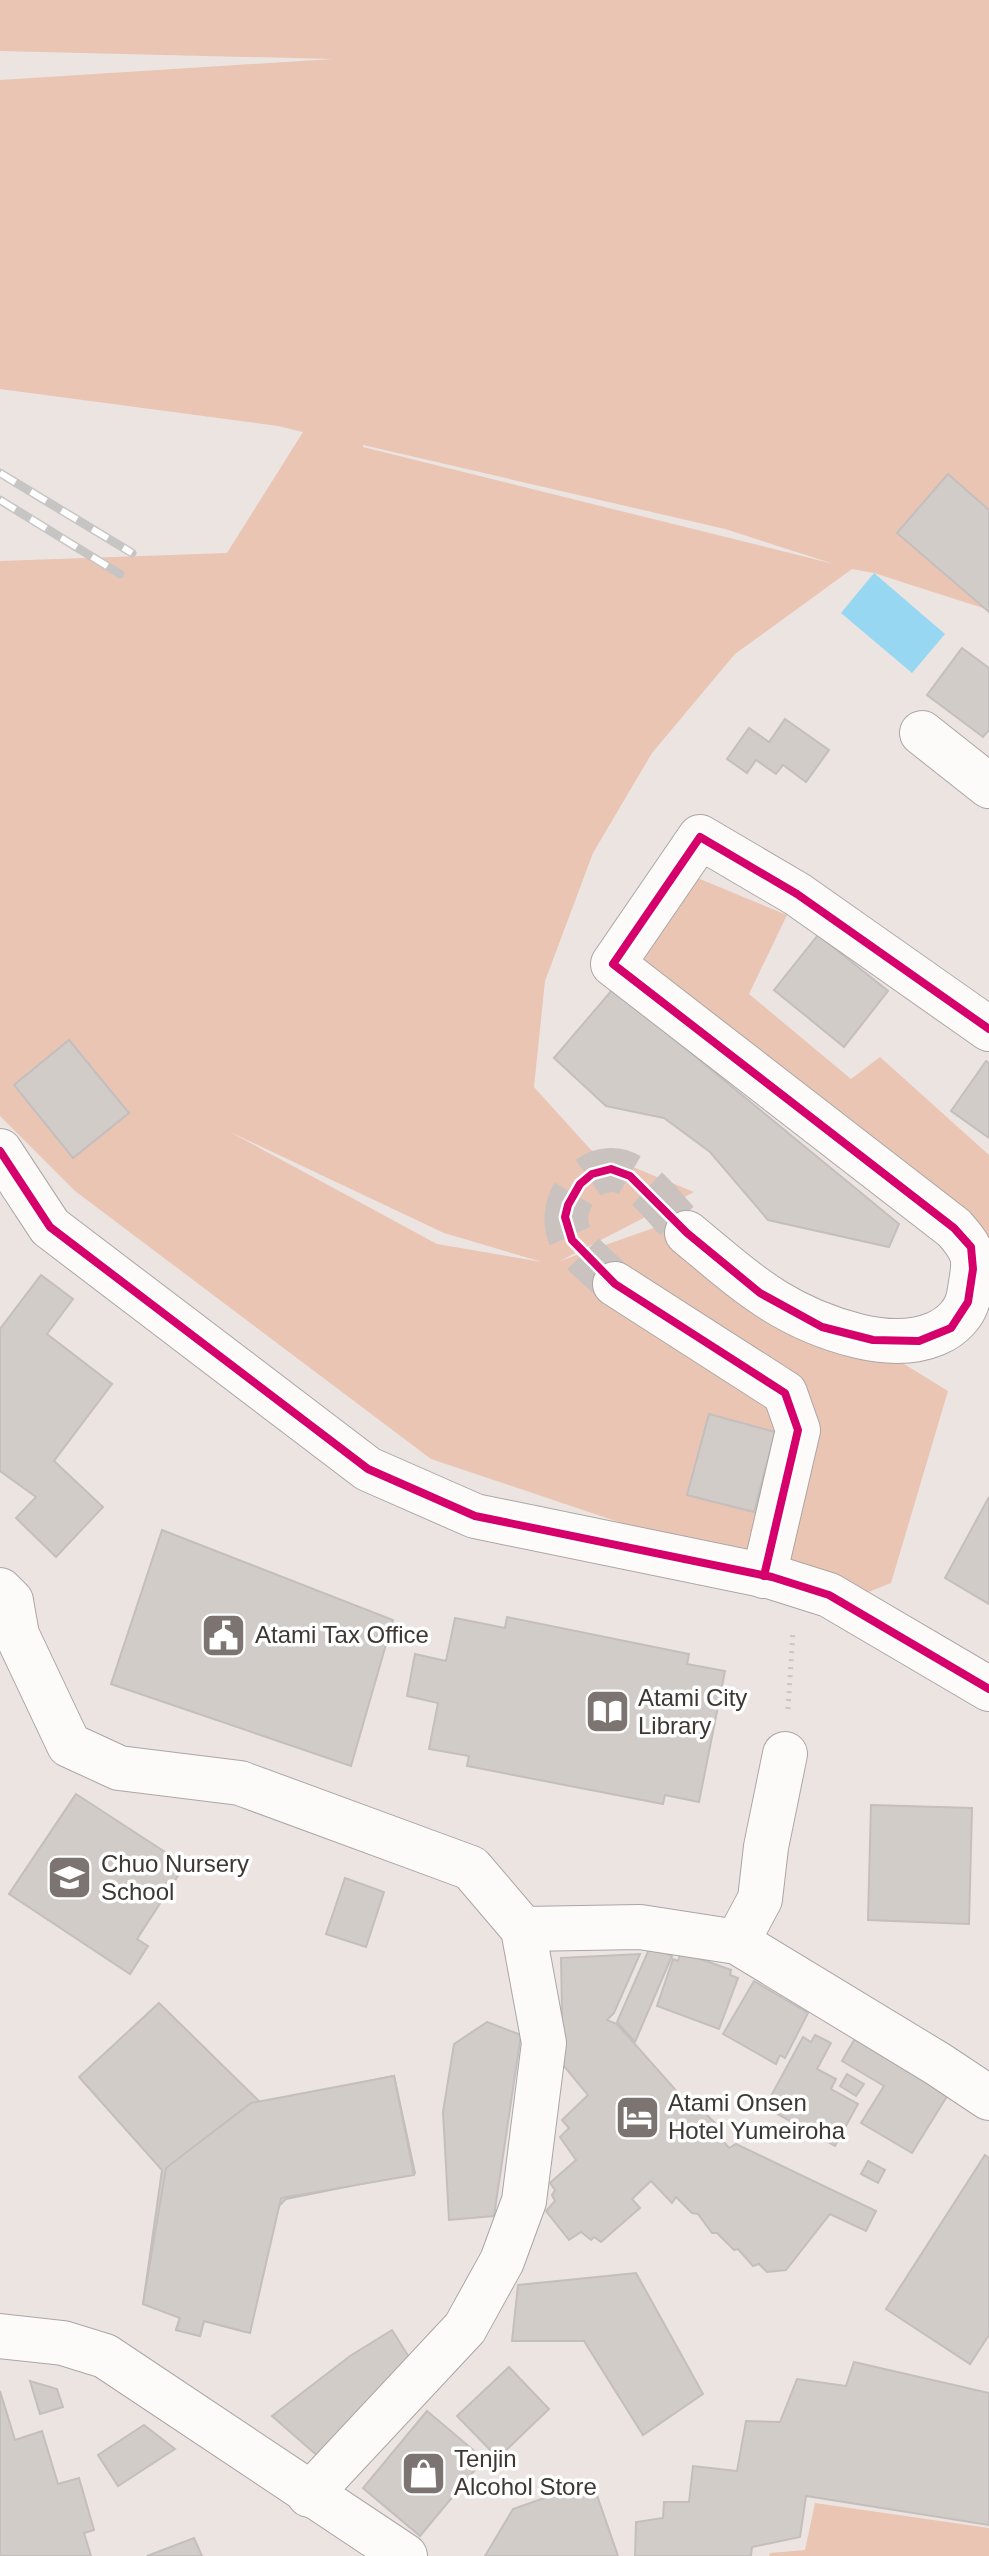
<svg xmlns="http://www.w3.org/2000/svg" width="989" height="2556" font-family="Helvetica,sans-serif">
	<style>
		.green { fill: #eac5b4; fill-rule: evenodd }
		.water { fill: #97d7f2 }
		.building { fill: #d2ccc9; stroke: #c4bebc; stroke-width: 2 }
		.lines { fill: none; stroke-linecap: round; stroke-linejoin: round }
		.minor-tunnel { stroke: #c9c2bf; stroke-width: 44; stroke-dasharray: 44 22; stroke-linecap: butt }
		.minor-casing { stroke: #aca6a4; stroke-width: 46 }
		.path { stroke: #c9c6c4; stroke-width: 5; stroke-dasharray: 2 6; stroke-linecap: butt }
		.minor { stroke: #fcfbfa; stroke-width: 44 }
		.rail-casing { stroke: #c7c5c4; stroke-width: 9 }
		.rail { stroke: #fff; stroke-width: 6; stroke-dasharray: 18; stroke-linecap: butt }
		.cycleway-casing { stroke: #fff; stroke-width: 13 }
		.cycleway { stroke: #d6006c; stroke-width: 8 }
		.labels { text-anchor: middle; stroke-width: 7; stroke-linejoin: round; paint-order: stroke }
		.poi-label { font-size: 24px; fill: #3e3835; stroke: #fff; text-anchor: start }
	</style>
	<rect width="100%" height="100%" fill="#ece4e1"/>
	<g class="green">
		<path d="M0 0H989V610L874 573 852 569 735 654 652 753 593 853 545 981 534 1087 591 1150 694 1192 560 1261 693 1214 826 1316 948 1391 891 1583 861 1595 687 1545 431 1459 75 1191 0 1116V561L227 553 303 432 278 426 0 389V80L333 59 0 51ZM363 445 725 529 834 564 363 447ZM230 1132 444 1233 542 1262 437 1244Z"/>
		<polygon points="695,877 787,915 749,994 851,1079 880,1057 989,1155 989,1278 611,945"/>
		<polygon points="815,2503 989,2528 989,2556 769,2556 770,2553 805,2550"/>
	</g>
	<polygon class="water" points="874,573 945,634 912,673 841,613"/>
	<g class="building">
		<polygon points="948,474 989,510 989,612 897,533"/>
		<polygon points="962,648 989,668 989,730 983,737 927,695"/>
		<polygon points="785,719 829,750 806,782 783,765 776,774 756,760 747,773 727,759 749,728 769,742"/>
		<polygon points="818,935 888,991 844,1047 774,990"/>
		<polygon points="613,989 899,1224 889,1247 768,1220 710,1152 664,1118 606,1106 554,1058"/>
		<polygon points="69,1040 129,1113 73,1158 14,1085"/>
		<polygon points="986,1061 989,1063 989,1138 951,1111"/>
		<polygon points="41,1275 73,1299 47,1334 112,1384 54,1461 103,1507 56,1557 16,1518 36,1497 0,1471 0,1329"/>
		<polygon points="709,1414 775,1432 754,1512 687,1495"/>
		<polygon points="989,1497 989,1604 945,1578"/>
		<polygon points="162,1530 393,1620 351,1766 111,1684"/>
		<polygon points="507,1617 689,1654 687,1664 725,1671 699,1802 665,1795 663,1804 467,1766 469,1756 429,1749 438,1703 407,1696 415,1654 446,1661 455,1618 505,1628"/>
		<polygon points="76,1794 185,1865 137,1939 148,1946 130,1974 9,1894"/>
		<polygon points="871,1805 972,1808 969,1924 868,1920"/>
		<polygon points="345,1878 384,1892 366,1947 326,1934"/>
		<polygon points="650,1947 672,1956 635,2042 617,2022"/>
		<polygon points="681,1952 731,1970 730,1975 738,1978 719,2029 657,2006 673,1959 678,1961"/>
		<polygon points="640,1954 614,2013 607,2020 617,2024 696,2113 701,2109 716,2124 712,2128 729,2148 736,2144 876,2211 866,2231 830,2214 786,2270 767,2272 759,2264 753,2266 738,2249 734,2250 717,2233 712,2233 698,2214 692,2213 676,2197 672,2203 651,2181 632,2199 640,2208 601,2242 594,2237 591,2240 581,2232 569,2240 546,2211 555,2201 552,2195 555,2190 550,2183 576,2160 560,2137 569,2128 562,2120 588,2095 563,2065 561,1958"/>
		<polygon points="754,1981 808,2013 785,2058 780,2055 776,2064 723,2034"/>
		<polygon points="159,2003 261,2103 394,2076 415,2173 286,2199 279,2206 246,2332 204,2321 200,2336 176,2330 181,2314 143,2304 162,2170 79,2077"/>
		<polygon points="487,2022 521,2035 494,2216 449,2220 443,2112 454,2044"/>
		<polygon points="815,2035 831,2043 817,2069 836,2079 831,2089 858,2104 835,2146 765,2107 803,2037 811,2042"/>
		<polygon points="856,2037 949,2093 912,2153 861,2123 884,2086 842,2061"/>
		<polygon points="847,2074 864,2084 856,2096 840,2086"/>
		<polygon points="394,2076 414,2175 281,2198 250,2333 204,2321 200,2336 176,2330 180,2318 143,2304 166,2168 251,2103"/>
		<polygon points="985,2155 989,2158 989,2335 970,2364 886,2309"/>
		<polygon points="868,2161 885,2170 878,2183 861,2174"/>
		<polygon points="636,2273 703,2394 643,2435 584,2341 512,2341 518,2285"/>
		<polygon points="392,2330 414,2365 321,2459 272,2416 350,2356"/>
		<polygon points="854,2362 989,2393 989,2525 806,2496 800,2537 752,2547 751,2556 635,2556 636,2522 663,2518 664,2502 689,2502 693,2466 737,2471 746,2421 780,2422 797,2379 846,2386"/>
		<polygon points="509,2367 549,2409 498,2458 457,2416"/>
		<polygon points="30,2381 57,2389 63,2407 40,2414"/>
		<polygon points="0,2391 15,2440 42,2431 58,2484 79,2478 94,2530 84,2533 91,2556 0,2556"/>
		<polygon points="427,2411 484,2459 420,2536 363,2488"/>
		<polygon points="144,2425 175,2449 118,2486 98,2455"/>
		<polygon points="592,2481 618,2556 485,2556 513,2509"/>
		<polygon points="194,2538 202,2556 147,2556"/>
	</g>
	<g class="lines">
		<path class="minor-tunnel" d="M615 1284C603 1271 581 1255 572 1240 551 1205 593 1152 631 1176 652 1189 670 1214 687 1233"/>
		<defs>
			<g id="minor">
				<polyline points="922,733 989,786"/>
				<polyline points="0,1151 50,1227 368,1469 475,1516 772,1577 829,1595 989,1689"/>
				<path d="M687 1233C745 1281 782 1317 858 1336 883 1342 911 1344 935 1334 952 1327 966 1313 969 1295 975 1260 978 1255 954 1228L613 964 700 837 797 894 989 1029"/>
				<polyline points="615,1284 785,1393 798,1430 764,1576"/>
				<polyline points="0,1590 11,1601 17,1635 69,1745 119,1768 240,1783 471,1868 523,1929 544,2043 524,2201 502,2261 465,2328 309,2495"/>
				<polyline points="523,1929 640,1927 737,1942 938,2064 989,2098"/>
				<polyline points="737,1942 760,1899 766,1847 785,1754"/>
				<polyline points="0,2336 63,2343 105,2356 405,2556"/>
			</g>
		</defs>
		<use href="#minor" class="minor-casing"/>
		<polyline class="path" points="788,1709 793,1631"/>
		<use href="#minor" class="minor"/>
		<defs>
			<g id="rail">
				<polyline points="0,473 132,553"/>
				<polyline points="0,500 120,574"/>
			</g>
		</defs>
		<use href="#rail" class="rail-casing"/>
		<use href="#rail" class="rail"/>
		<defs>
			<g id="cycleway">
				<polyline points="0,1151 50,1227 368,1469 475,1516 772,1577 829,1595 989,1689"/>
				<polyline points="764,1576 798,1430 785,1393 615,1284 572,1240 565,1217 568,1205 580,1184 592,1174 611,1169 630,1176 687,1233 760,1293 822,1327 873,1340 919,1341 951,1328 968,1302 973,1269 971,1247 954,1228 613,964 700,837 797,894 989,1029"/>
			</g>
		</defs>
		<use href="#cycleway" class="cycleway-casing"/>
		<use href="#cycleway" class="cycleway"/>
	</g>
	<defs>
		<symbol id="civic-square" viewBox="-11 -11 22 22"><rect x="-9" y="-9" width="18" height="18" rx="4" fill="#7b7471" stroke="#fff"/><path d="M-.6-6.5H3V-4.5H.6V-3L4-1V1h2V6H-6V1h2V-1L-.6-3ZM-1.2 2.5V6h2.4V2.5Z" fill="#fff"/></symbol>
		<symbol id="library-square" viewBox="-11 -11 22 22"><rect x="-9" y="-9" width="18" height="18" rx="4" fill="#7b7471" stroke="#fff"/><path d="M-6-4Q-3-5.5-.7-3.5V5Q-3 3-6 4ZM6-4Q3-5.5 .7-3.5V5Q3 3 6 4Z" fill="#fff"/></symbol>
		<symbol id="school-square" viewBox="-11 -11 22 22"><rect x="-9" y="-9" width="18" height="18" rx="4" fill="#7b7471" stroke="#fff"/><path d="M0-5L7-2L0 1L-7-2ZM-4 1L0 2.5L4 1V4Q0 6-4 4Z" fill="#fff"/></symbol>
		<symbol id="hotel-square" viewBox="-11 -11 22 22"><rect x="-9" y="-9" width="18" height="18" rx="4" fill="#7b7471" stroke="#fff"/><path d="M-6-4.5h1.5V1H6V5H4.5V3h-9V5H-6ZM-4 0a1.8 1.8 0 1 1 3.6 0ZM.5 0V-2.5h3Q6-2.5 6 0Z" fill="#fff"/></symbol>
		<symbol id="shop-square" viewBox="-11 -11 22 22"><rect x="-9" y="-9" width="18" height="18" rx="4" fill="#7b7471" stroke="#fff"/><path d="M-5-2.5h2.3a2.7 3.5 0 0 1 5.4 0H5L5.5 6h-11ZM-1.5-2.5h3a1.5 2.3 0 0 0-3 0Z" fill="#fff"/></symbol>
	</defs>
	<g fill-rule="evenodd">
		<use href="#civic-square" x="198" y="1610" width="51" height="51"/>
		<use href="#library-square" x="582" y="1686" width="51" height="51"/>
		<use href="#school-square" x="44" y="1852" width="51" height="51"/>
		<use href="#hotel-square" x="612" y="2092" width="51" height="51"/>
		<use href="#shop-square" x="398" y="2448" width="51" height="51"/>
	</g>
	<g class="labels">
		<g class="poi-label">
			<text x="255" y="1643">Atami Tax Office</text>
			<text x="638" y="1706">Atami City<tspan x="638" dy="28">Library</tspan></text>
			<text x="101" y="1872">Chuo Nursery<tspan x="101" dy="28">School</tspan></text>
			<text x="668" y="2111">Atami Onsen<tspan x="668" dy="28">Hotel Yumeiroha</tspan></text>
			<text x="454" y="2467">Tenjin<tspan x="454" dy="28">Alcohol Store</tspan></text>
		</g>
	</g>
</svg>
